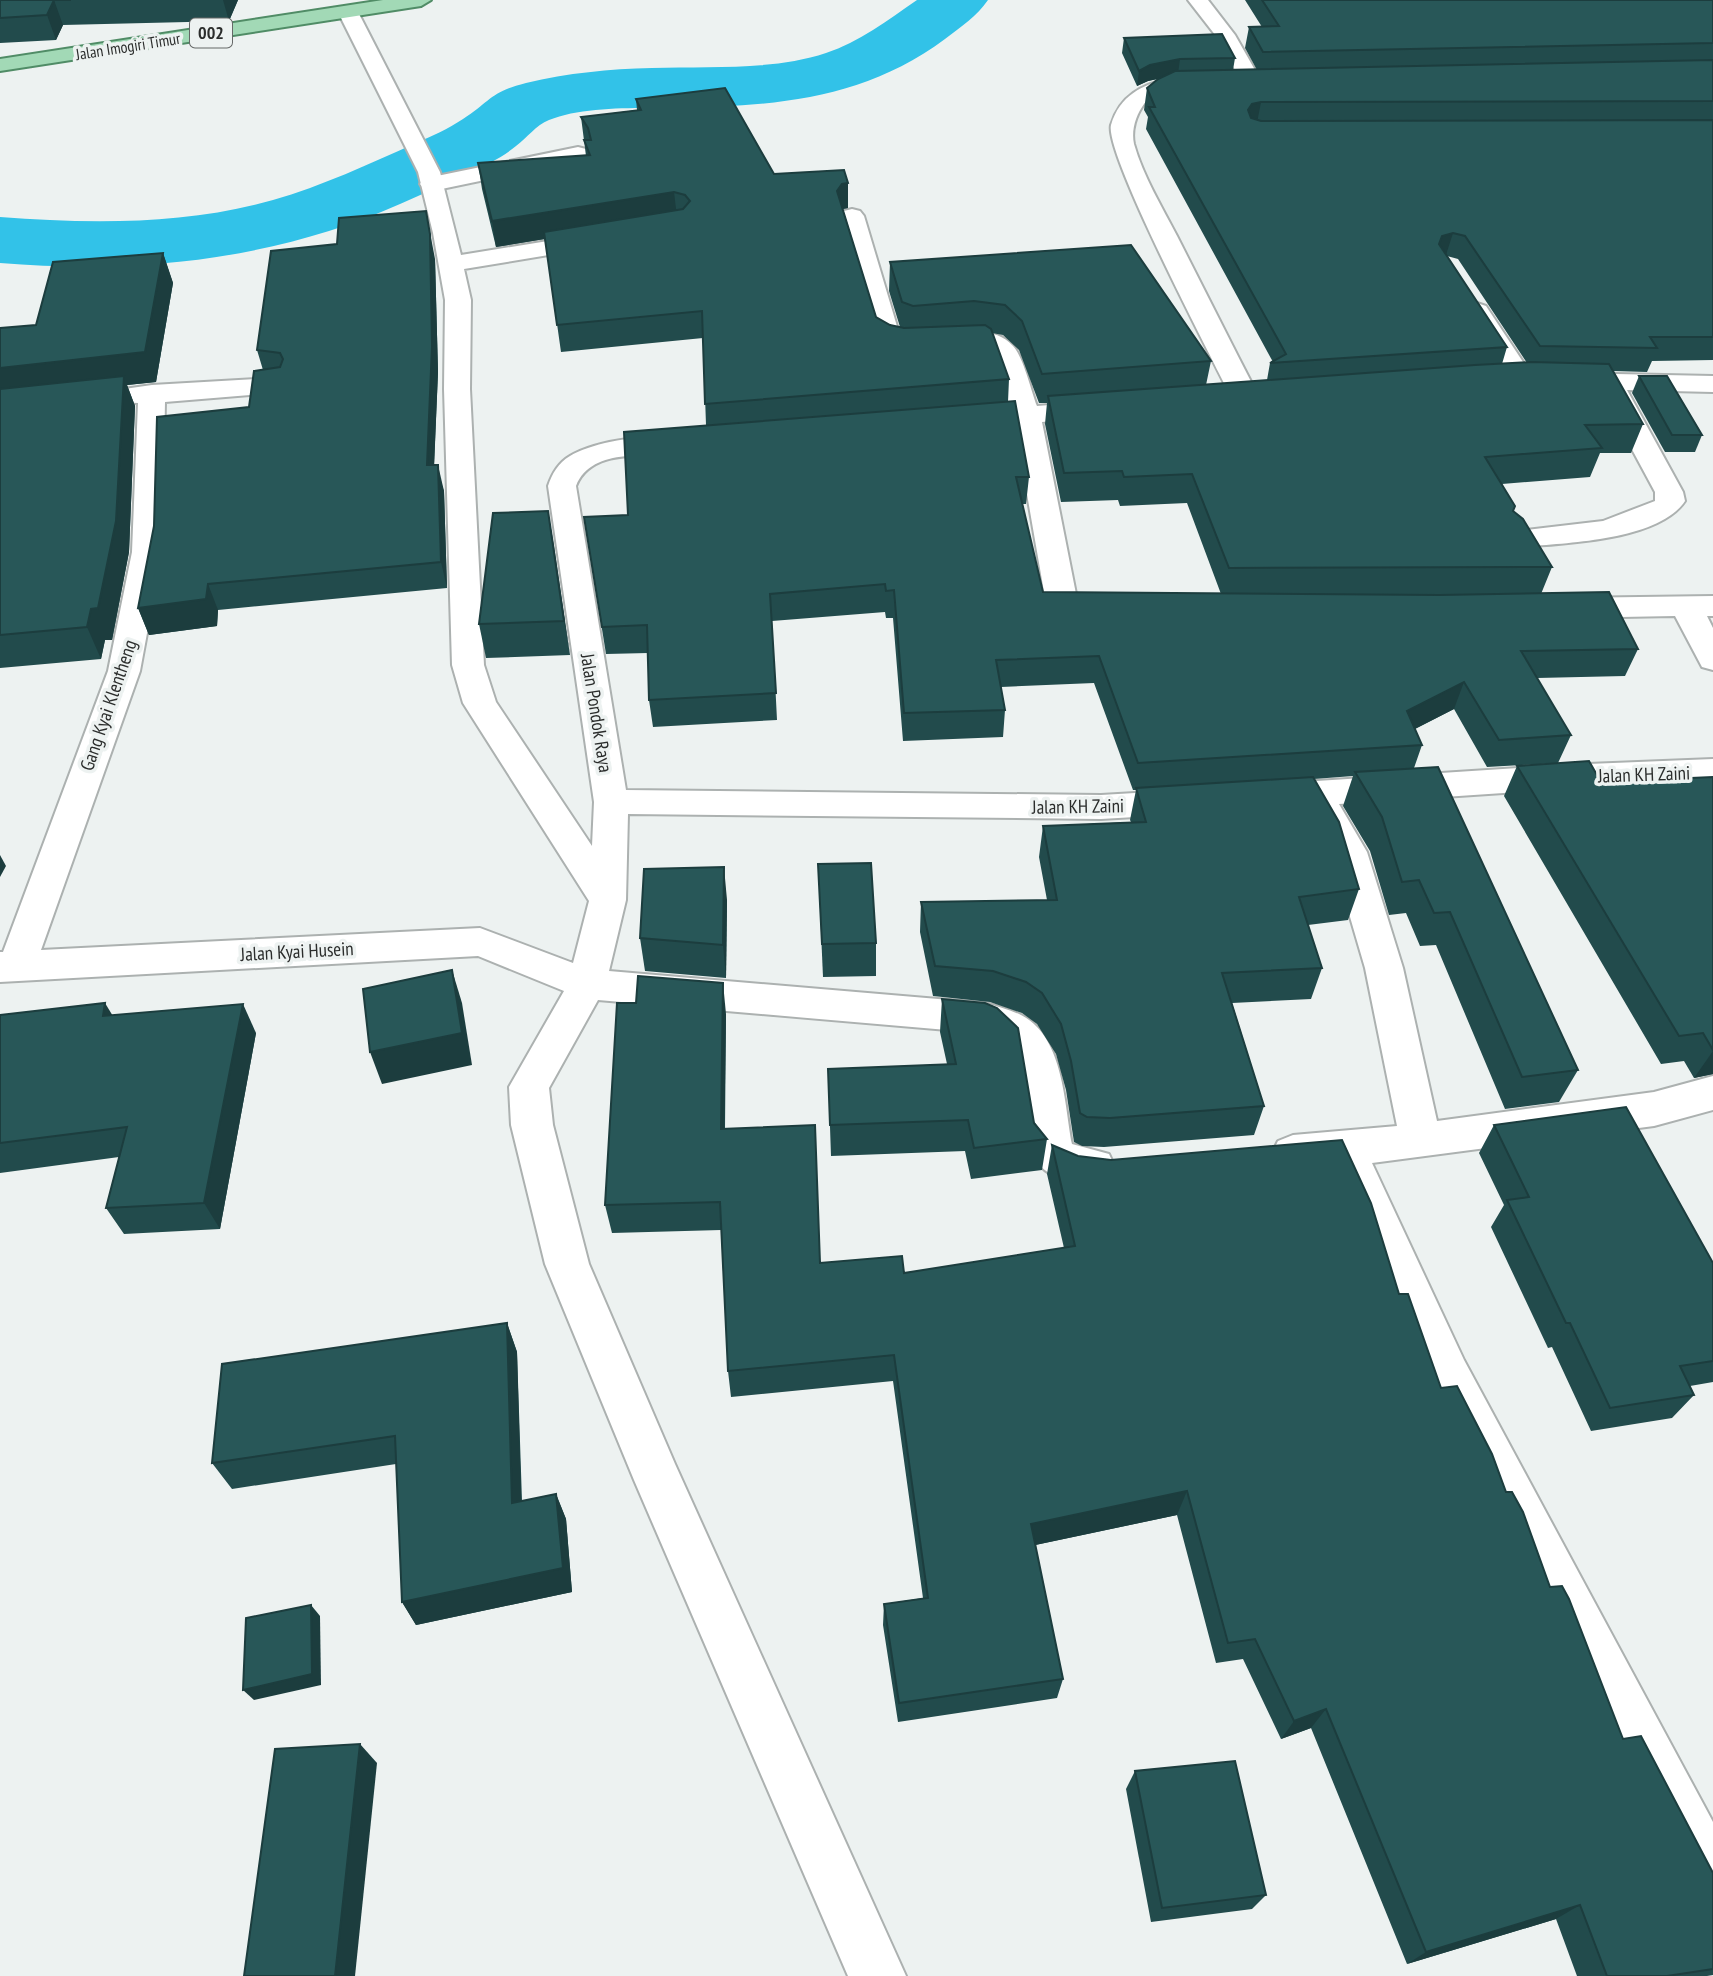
<svg xmlns="http://www.w3.org/2000/svg" width="1713" height="1976" font-family="'PT Sans Narrow',sans-serif">
	<style>
		.lines { fill: none; stroke-linecap: round; stroke-linejoin: round }
		.river { fill: #32c2e8; fill-rule: evenodd }
		.service-casing { stroke: #acb1b0; stroke-width: 4 }
		.minor-casing { stroke: #acb1b0; stroke-width: 4 }
		.primary-casing { stroke: #508c66; stroke-width: 4 }
		.service { fill: #fff; fill-rule: evenodd }
		.minor { fill: #fff; fill-rule: evenodd }
		.primary { fill: #a2d9b6; fill-rule: evenodd }
		.wall { fill: #224b4c; fill-rule: evenodd }
		.shaded-wall { fill: #1c3d3e }
		.building { fill: #285758; stroke: #1c3d3e; stroke-width: 2 }
		.labels { text-anchor: middle; stroke-width: 7; stroke-linejoin: round; paint-order: stroke }
		.far-street-label { font-size: 16px; fill: #2b2d2c; stroke: #edf2f1 }
		.shield { fill: #edf2f1; stroke: #656867; stroke-width: 2 }
		.shield-label { font-size: 18px; font-weight: bold; fill: #2b2d2c }
		.street-label { font-size: 19px; fill: #2b2d2c; stroke: #edf2f1 }
	</style>
	<rect width="100%" height="100%" fill="#edf2f1"/>
	<g class="lines">
		<path class="river" d="M917 0H988C977 16 961 27 945 39 863 100 774 106 675 108 637 108 583 106 549 120 536 125 527 138 516 146 503 157 486 165 470 172 424 193 378 216 329 231 221 265 112 272 0 263V217C91 224 185 225 273 200 322 186 369 164 416 143 432 136 448 129 463 119 491 101 490 92 526 83 568 73 609 69 652 68 709 66 771 71 826 53 859 42 888 20 917 0Z"/>
		<defs>
			<polygon id="service" points="578,147 586,149 589,154 586,159 432,191 424,189 420,184 424,179 432,177"/>
			<g id="minor">
				<polygon points="1188,0 1208,0 1235,35 1263,84 1259,88 1245,88 1216,36"/>
				<path d="M348 6 355 8 358 12 440 172 461 255 597 233 606 235 609 240 606 245 597 247 464 269 471 300 470 389 484 665 496 702 592 846 594 802 548 486C552 474 558 463 570 456 596 440 658 432 687 439L691 445 687 451C653 459 592 445 576 486L626 790 1101 795 1186 790 1198 793 1203 802 1198 811 1186 814 1101 819 628 814 626 900 609 971 985 1003C997 1006 1010 1010 1021 1015 1064 1037 1064 1103 1072 1144L1109 1154 1115 1167 1109 1180C1082 1189 1045 1181 1032 1154L1016 1059 995 1038 982 1033 598 1000 549 1088 553 1125 589 1264 675 1464 906 1976H848L634 1480 545 1264 511 1125 509 1087 564 991 478 956 0 982V952H3L108 671 132 552 138 403 117 402 113 396 117 390 152 385 275 378 285 380 288 386 285 392 165 402 162 552 140 671 41 950 480 928 573 963 589 901 463 703 452 665 444 389 445 300 433 233 418 172 338 12 341 8Z"/>
				<path d="M1170 78 1204 80 1208 84 1204 88C1185 93 1158 85 1144 104 1136 115 1131 130 1134 144 1143 176 1162 207 1177 236 1205 291 1232 345 1260 399L1256 405 1246 407 1236 405 1232 399C1213 360 1104 153 1111 125 1120 95 1142 85 1170 78Z"/>
				<path d="M852 209 860 211 864 216 899 333C929 353 984 313 1013 346 1024 358 1031 391 1037 406L1100 401 1110 403 1114 409 1110 415 1042 422 1077 599 1111 602 1116 609 1111 616C1093 621 1070 621 1052 616L1047 609 1015 425 964 429 954 427 950 421 954 415 1011 409 991 354C958 332 902 377 874 337L840 216 844 211Z"/>
				<polygon points="1477,303 1486,306 1535,380 1531,386 1522,388 1513,386 1509,380 1464,311 1468,306"/>
				<path d="M1568 373 1713 376V392L1627 390 1683 492 1685 501C1658 541 1564 543 1520 547L1509 544 1505 538 1509 532 1603 521 1655 501V492L1600 390 1559 387 1555 381 1559 375Z"/>
				<polygon points="1713,596 1713,616 1707,616 1713,628 1713,670 1702,667 1675,616 1566,618 1555,615 1550,608 1555,601 1566,598"/>
				<polygon points="1713,759 1713,783 1563,789 1339,804 1367,852 1403,968 1437,1121 1654,1092 1713,1076 1713,1110 1654,1126 1372,1163 1464,1360 1713,1822 1713,1906 1693,1898 1432,1390 1332,1167 1293,1171 1278,1165 1272,1153 1278,1141 1293,1135 1397,1126 1365,968 1331,852 1305,806 1270,808 1258,805 1253,796 1258,787 1270,784 1563,765"/>
			</g>
			<polygon id="primary" points="383,0 431,0 421,6 0,71 0,59"/>
		</defs>
		<use href="#service" class="service-casing"/>
		<use href="#minor" class="minor-casing"/>
		<use href="#primary" class="primary-casing"/>
		<use href="#service" class="service"/>
		<use href="#minor" class="minor"/>
		<use href="#primary" class="primary"/>
	</g>
	<g class="wall">
		<polygon points="0,0 238,0 229,21 63,25 56,40 0,43"/>
		<path d="M1245 0H1713V360L1652 361 1647 372 1613 371 1643 424 1631 453H1600L1590 477 1502 484 1513 511 1552 567 1541 594 1638 649 1625 676 1537 678 1571 735 1558 763 1487 767 1454 709 1415 729 1422 745 1414 768 1578 1070 1559 1102 1505 1109 1436 945 1420 946 1406 913 1389 915 1370 851 1343 806 1353 776 1314 779 1359 889 1348 920 1308 925 1322 968 1311 999 1232 1003 1264 1106 1254 1135 1104 1147 1082 1146 1074 1142 1066 1090 1056 1054 1037 1024 1022 1013 990 1002 933 996 920 932 921 902 1047 900 1039 857 1043 826 1131 822 1130 820 1136 790H1133L1094 683 1001 687 1005 710 1003 737 903 741 893 618H886L885 612 772 621 777 720 653 727 649 700 648 653 606 654 584 517 628 515 706 425 703 338 561 352 545 239 496 247 482 189 478 163 586 156 581 117 637 110 636 99 774 174 848 208 843 209 876 317 890 325 900 327 889 291 890 262 1211 361 1206 385 1267 380 1270 363 1273 362 1146 129 1148 117 1144 110 1147 88 1158 79 1148 81 1137 86 1122 53 1124 38 1235 58 1233 70H1257L1245 48 1249 27H1262ZM1447 256 1458 259 1527 363 1502 364 1507 347ZM992 333 1003 335 1019 350 1039 403H1047L1045 424 1061 502 1118 500 1120 506 1187 503 1221 594 1043 592 1022 504H1026L1029 477 1008 402 1009 379Z"/>
		<polygon points="163,253 173,283 156,382 127,385 135,406 129,552 112,640 105,640 101,659 0,668 0,328 36,325"/>
		<polygon points="435,259 438,372 434,465 444,491 447,588 218,610 217,626 149,635 138,608 249,407 263,370 257,350"/>
		<polygon points="1639,376 1702,435 1695,452 1665,452 1632,393"/>
		<polygon points="548,511 570,655 486,658 479,624"/>
		<polygon points="1517,766 1601,782 1713,777 1713,1074 1694,1078 1684,1061 1661,1064 1504,796"/>
		<polygon points="818,864 876,943 876,976 823,977"/>
		<polygon points="727,900 726,978 645,971 640,938"/>
		<polygon points="942,999 1047,1139 1042,1170 971,1179 965,1151 831,1156 828,1069 947,1064 940,1032"/>
		<polygon points="726,1014 725,1129 820,1263 904,1273 1064,1248 1047,1174 1052,1145 1399,1294 1441,1388 1506,1492 1550,1587 1623,1739 1713,1873 1713,1975 1707,1976 1577,1976 1556,1919 1407,1964 1311,1728 1281,1739 1243,1659 1216,1663 1177,1515 1035,1545 1063,1679 1057,1698 898,1722 883,1625 884,1604 923,1598 893,1381 731,1397 728,1371 721,1230 612,1233 605,1205"/>
		<polygon points="0,1015 113,1015 256,1033 220,1229 124,1234 106,1208 119,1157 0,1173"/>
		<polygon points="1494,1125 1713,1263 1713,1382 1690,1386 1694,1395 1672,1418 1591,1431 1552,1347 1548,1348 1491,1227 1504,1205 1479,1153"/>
		<polygon points="507,1323 517,1352 522,1501 556,1494 566,1519 572,1592 416,1625 402,1602 396,1464 232,1489 212,1463"/>
		<polygon points="1135,1771 1266,1895 1252,1909 1151,1922 1126,1789"/>
	</g>
	<g class="shaded-wall">
		<polygon points="54,0 63,25 56,40 47,15"/>
		<polygon points="223,0 238,0 229,21"/>
		<polygon points="1180,59 1178,74 1148,81 1137,86 1139,71 1150,65"/>
		<polygon points="1261,102 1257,123 1248,125 1248,110 1252,104"/>
		<polygon points="848,183 848,208 842,209 837,191 842,184"/>
		<polygon points="674,192 677,217 496,247 492,221"/>
		<polygon points="426,211 435,259 438,372 433,492 427,465"/>
		<polygon points="1453,233 1446,255 1433,266 1442,236"/>
		<polygon points="163,253 173,283 156,382 127,385 135,406 129,552 112,640 105,640 101,659 87,627 0,399 0,368"/>
		<polygon points="438,465 444,491 447,588 441,562"/>
		<polygon points="548,511 554,546 570,655 564,621"/>
		<polygon points="208,584 218,610 217,626 149,635 138,608"/>
		<polygon points="1464,682 1454,709 1397,738 1407,711"/>
		<polygon points="0,855 6,866 0,877"/>
		<polygon points="724,867 727,900 726,978 723,945"/>
		<polygon points="452,970 462,1003 472,1065 382,1084 370,1052"/>
		<polygon points="723,983 726,1014 724,1158 721,1129"/>
		<polygon points="105,1003 122,1031 103,1016"/>
		<polygon points="243,1004 256,1033 220,1229 204,1203"/>
		<polygon points="1713,1051 1713,1074 1694,1078"/>
		<polygon points="507,1323 517,1352 522,1528 512,1503"/>
		<polygon points="1187,1491 1177,1515 1026,1547 1031,1524"/>
		<polygon points="556,1494 566,1519 572,1592 416,1625 402,1602"/>
		<polygon points="311,1605 320,1616 321,1685 254,1700 243,1690"/>
		<polygon points="1326,1709 1311,1728 1281,1739 1294,1721"/>
		<polygon points="360,1744 377,1763 355,1976 335,1976"/>
		<polygon points="1580,1905 1556,1919 1407,1964 1426,1952"/>
	</g>
	<g class="building">
		<polygon points="0,0 71,0 54,0 47,15 0,18"/>
		<polygon points="1262,0 1713,0 1713,43 1263,52 1249,27 1279,26"/>
		<polygon points="1222,34 1235,58 1180,59 1150,65 1139,71 1124,38"/>
		<polygon points="1713,60 1713,101 1261,102 1252,104 1248,110 1251,118 1261,121 1713,120 1713,337 1650,337 1657,348 1540,346 1465,236 1453,233 1442,236 1439,244 1507,347 1270,363 1286,354 1149,107 1155,107 1147,88 1158,79 1175,71"/>
		<polygon points="725,88 774,174 844,170 848,183 842,184 837,191 876,317 890,325 904,328 985,325 991,329 1009,379 705,404 702,311 557,325 544,232 683,209 690,201 685,195 674,192 492,221 478,163 590,155 584,140 591,140 588,128 581,117 641,110 636,99"/>
		<polygon points="426,211 430,234 432,346 427,465 438,465 441,562 208,584 206,599 138,608 154,526 157,417 249,407 254,371 280,367 283,359 280,353 257,350 271,251 337,244 339,218"/>
		<polygon points="1131,245 1211,361 1042,374 1022,321 1005,305 974,301 913,306 902,302 890,262"/>
		<polygon points="163,253 145,352 0,368 0,328 36,325 53,262"/>
		<polygon points="1532,362 1609,364 1643,424 1585,425 1602,448 1485,457 1515,506 1513,511 1523,519 1552,567 1229,568 1192,474 1124,477 1122,471 1064,473 1048,396 1475,365"/>
		<polygon points="124,376 116,521 98,608 91,609 87,627 0,635 0,389"/>
		<polygon points="1639,376 1667,376 1702,435 1672,435"/>
		<polygon points="1015,401 1029,477 1016,477 1043,592 1439,595 1609,592 1638,649 1521,651 1571,735 1499,740 1464,682 1407,711 1422,745 1138,763 1099,656 996,660 1005,710 904,713 894,590 886,591 885,584 770,594 776,693 649,700 647,625 602,627 584,517 628,515 624,432"/>
		<polygon points="548,511 564,621 479,624 493,513"/>
		<polygon points="1589,761 1601,782 1713,777 1713,1050 1703,1033 1679,1036 1517,766"/>
		<polygon points="1438,767 1578,1070 1522,1077 1450,912 1434,913 1419,880 1402,882 1382,817 1355,772"/>
		<polygon points="1313,777 1339,822 1359,889 1299,897 1322,968 1222,973 1264,1106 1110,1118 1087,1117 1080,1113 1071,1061 1061,1024 1042,993 1026,982 993,971 935,966 921,902 1057,900 1043,826 1146,822 1136,788"/>
		<polygon points="871,863 876,943 822,944 818,864"/>
		<polygon points="724,867 723,945 640,938 644,869"/>
		<polygon points="452,970 462,1033 370,1052 363,989"/>
		<polygon points="638,976 723,983 721,1129 815,1125 820,1263 902,1256 904,1273 1075,1246 1052,1145 1078,1156 1111,1160 1342,1140 1371,1203 1399,1294 1408,1294 1441,1388 1457,1386 1492,1454 1506,1492 1512,1492 1523,1512 1550,1587 1562,1586 1569,1599 1623,1739 1641,1736 1713,1873 1713,1969 1667,1976 1607,1976 1580,1905 1426,1952 1326,1709 1294,1721 1255,1639 1228,1643 1187,1491 1031,1524 1063,1679 899,1703 884,1604 928,1598 894,1355 728,1371 720,1202 605,1205 617,1003 636,1003"/>
		<polygon points="942,999 985,1003 997,1008 1018,1028 1034,1123 1047,1139 974,1148 968,1120 830,1125 828,1069 956,1064"/>
		<polygon points="105,1003 103,1016 243,1004 204,1203 106,1208 127,1127 0,1143 0,1015"/>
		<polygon points="1626,1107 1713,1263 1713,1361 1680,1366 1694,1395 1610,1408 1570,1323 1566,1323 1507,1200 1529,1197 1494,1125"/>
		<polygon points="507,1323 512,1503 556,1494 563,1568 402,1602 395,1436 212,1463 222,1364"/>
		<polygon points="311,1605 312,1674 243,1690 246,1618"/>
		<polygon points="360,1744 335,1976 244,1976 275,1749"/>
		<polygon points="1235,1761 1266,1895 1162,1908 1135,1771"/>
	</g>
	<g class="labels">
		<g class="far-street-label">
			<text transform="translate(128 46) rotate(-9)" y="6">Jalan Imogiri Timur</text>
		</g>
		<rect class="shield" x="190" y="18.5" width="42" height="29" rx="5"/>
		<g class="shield-label">
			<text x="211" y="39">002</text>
		</g>
		<g class="street-label">
			<text transform="translate(108 705) rotate(-71)" y="7">Gang Kyai Klentheng</text>
			<text transform="translate(597 713) rotate(81)" y="7">Jalan Pondok Raya</text>
			<text transform="translate(1644 774) rotate(-2)" y="7">Jalan KH Zaini</text>
			<text transform="translate(1078 806) rotate(-1)" y="7">Jalan KH Zaini</text>
			<text transform="translate(297 951) rotate(-3)" y="7">Jalan Kyai Husein</text>
		</g>
	</g>
</svg>
